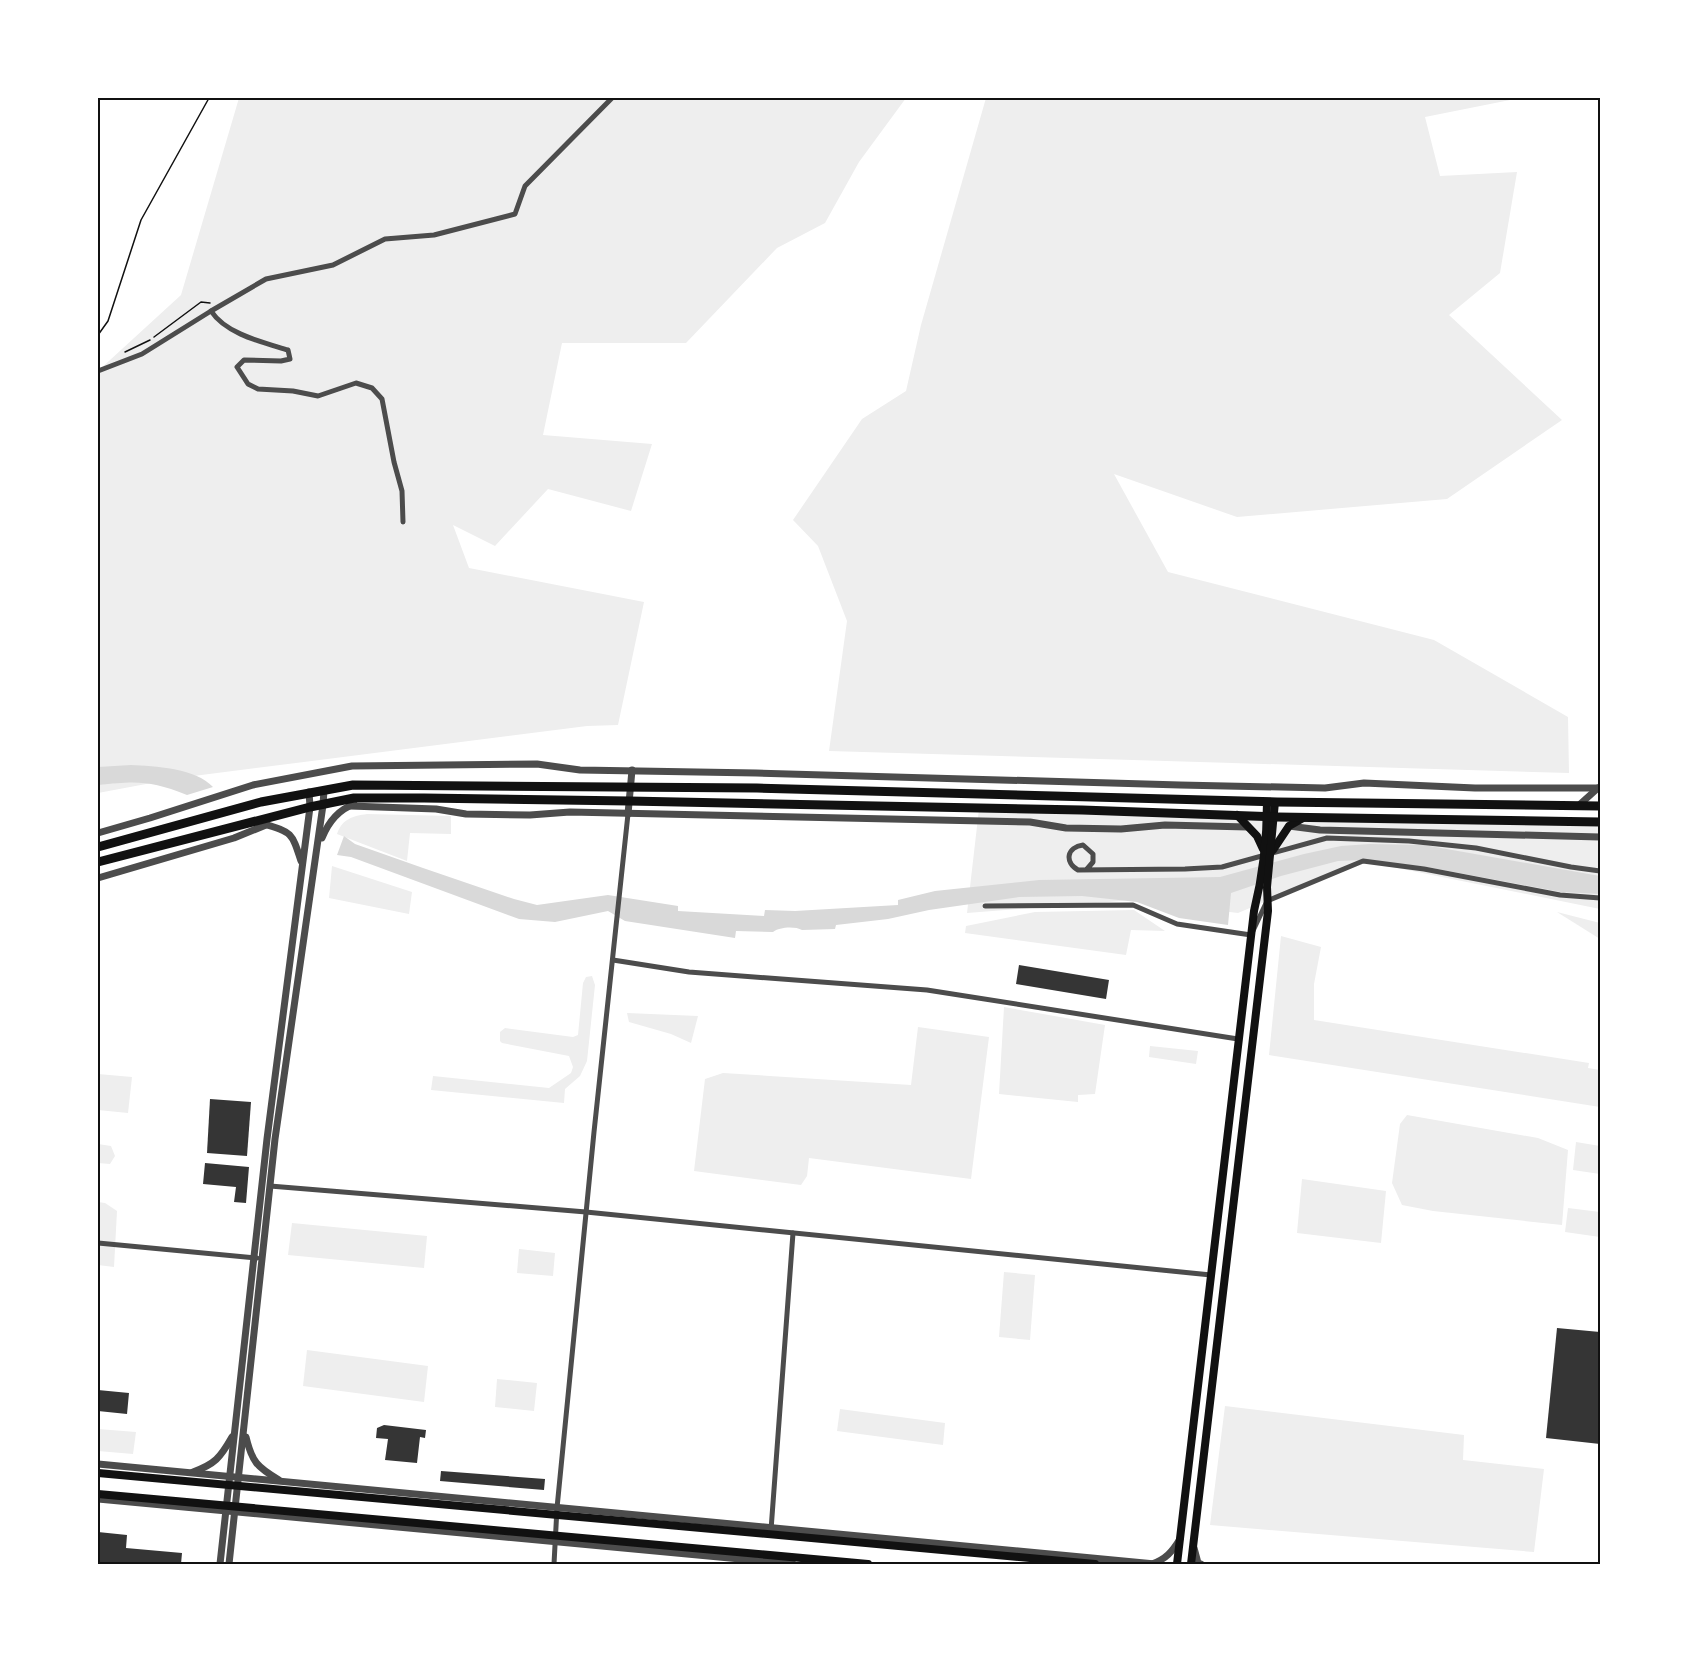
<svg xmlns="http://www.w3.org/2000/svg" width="1698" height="1662" font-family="Figtree,sans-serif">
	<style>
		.green { fill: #eee }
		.water { fill: #d9d9d9 }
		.building { fill: #353535 }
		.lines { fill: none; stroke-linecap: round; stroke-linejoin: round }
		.path { stroke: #111; stroke-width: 1.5 }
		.minor { stroke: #4c4c4c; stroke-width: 5 }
		.tertiary { stroke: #4c4c4c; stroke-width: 7 }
		.secondary { stroke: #111; stroke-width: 8 }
		.primary { stroke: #111; stroke-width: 8 }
		.trunk { stroke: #111; stroke-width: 9 }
		.neatline { fill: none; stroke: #111; stroke-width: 2 }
	</style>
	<rect width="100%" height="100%" fill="#fff"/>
	<g class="green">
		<polygon points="239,98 906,98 859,162 825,223 777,248 686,343 562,343 543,435 652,444 631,511 548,489 495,546 453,525 469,568 644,602 618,725 587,726 178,778 98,793 98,371 181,295"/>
		<polygon points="986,98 1520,98 1425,117 1440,176 1517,172 1500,273 1449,315 1562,420 1447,499 1237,517 1114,474 1168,572 1434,640 1568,717 1569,773 829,751 847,621 818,546 793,520 862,419 906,391 921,325"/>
		<polygon points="979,809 1600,822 1600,909 1363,861 1238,913 1133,900 967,913"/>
		<path d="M367 814 451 816V834L410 833 407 861 337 834C342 819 353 816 367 814Z"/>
		<polygon points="332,866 412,892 409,914 329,898"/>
		<polygon points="1134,910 1165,931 1131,930 1126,955 965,933 966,926 1035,912"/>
		<polygon points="1557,912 1600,923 1600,939"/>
		<polygon points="1281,936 1321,947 1314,984 1314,1020 1589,1063 1588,1068 1600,1070 1600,1107 1269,1055"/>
		<polygon points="592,976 595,985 587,1061 580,1076 565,1089 564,1103 431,1090 433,1076 549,1088 571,1073 573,1067 569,1056 502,1043 500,1041 500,1032 505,1028 573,1037 578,1035 583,983 586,977"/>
		<polygon points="1004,1007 1105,1025 1095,1094 1078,1095 1078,1102 999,1094"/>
		<polygon points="627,1013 698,1016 691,1043 671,1034 629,1022"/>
		<polygon points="918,1027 989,1037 971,1179 809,1158 807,1176 801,1185 694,1171 705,1079 723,1073 911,1085"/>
		<polygon points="1150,1046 1198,1051 1196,1064 1149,1057"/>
		<polygon points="98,1074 132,1077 128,1113 98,1110"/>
		<polygon points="1407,1115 1538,1138 1568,1150 1562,1225 1433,1211 1402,1205 1392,1183 1400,1124"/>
		<polygon points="1576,1142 1600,1146 1600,1174 1573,1170"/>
		<polygon points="98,1144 111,1146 115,1156 110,1164 98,1163"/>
		<polygon points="1302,1179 1386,1191 1381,1243 1297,1233"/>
		<polygon points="98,1202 105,1203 117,1211 114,1267 98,1265"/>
		<polygon points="1568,1208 1600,1212 1600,1237 1565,1232"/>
		<polygon points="292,1223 427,1236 424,1268 288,1255"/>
		<polygon points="519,1249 555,1253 553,1276 517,1273"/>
		<polygon points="1004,1272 1035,1275 1030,1340 999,1337"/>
		<polygon points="307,1350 428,1366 424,1402 303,1386"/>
		<polygon points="497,1379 537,1383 534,1411 495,1407"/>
		<polygon points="1225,1406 1464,1435 1463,1460 1544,1469 1534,1552 1210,1525"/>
		<polygon points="840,1409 945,1423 943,1445 837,1431"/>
		<polygon points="98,1429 136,1432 133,1454 98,1451"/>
	</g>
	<g class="water">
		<path d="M131 765C154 766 196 768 213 787L187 795C150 780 136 781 98 785V767Z"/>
		<path d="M344 836 355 844 423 868 514 899 537 905 608 895 678 906V911L764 916 765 910 795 911 898 905V900L935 891 1039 880 1220 877 1304 854 1341 846 1370 844 1424 845 1600 876V894L1561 892 1427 867 1363 860 1338 861 1281 876 1231 893 1228 925 1179 918 1137 902 1082 896 1019 897 929 910 888 919 836 925 835 929 802 930C795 926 779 927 773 932L736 931 735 938 625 921 608 911 555 922 519 919 351 857 337 855Z"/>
	</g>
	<g class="building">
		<polygon points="1019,965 1109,980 1106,999 1016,984"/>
		<polygon points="210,1099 251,1102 247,1156 207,1153"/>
		<polygon points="205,1163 249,1167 246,1203 234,1202 236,1187 203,1184"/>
		<polygon points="1557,1328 1600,1332 1600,1444 1546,1438"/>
		<polygon points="98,1390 129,1393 127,1414 98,1411"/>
		<polygon points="384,1425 426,1430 425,1438 420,1437 417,1463 385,1460 388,1439 376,1438 377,1428"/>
		<polygon points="441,1471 545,1479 544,1490 440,1481"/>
		<polygon points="98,1532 127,1535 126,1548 182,1553 181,1564 98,1564"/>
	</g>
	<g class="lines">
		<g class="path">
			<polyline points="98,335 108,321 141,220 209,98 212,98"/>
			<polyline points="154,337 201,302 210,303"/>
			<polyline points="125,352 150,340"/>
		</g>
		<g class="minor">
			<polyline points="211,311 266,279 333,265 385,239 434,235 515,214 525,186 612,98"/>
			<path d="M98 371 142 354 211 311C226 334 262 342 288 350L290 359 281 361 244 360 237 367 248 384 258 389 293 391 318 396 356 383 372 388 382 399 394 462 402 491 403 522"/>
			<path d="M1087 869 1093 862V854L1083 845C1067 847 1064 862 1078 870L1185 869 1222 867 1327 838 1409 841 1476 848 1571 867 1600 871"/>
			<polyline points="985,906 1133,905 1177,924 1251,935 1267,901 1363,861 1424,869 1560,895 1600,898"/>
			<polyline points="613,960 689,972 927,990 1238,1039"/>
			<polyline points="270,1186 586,1212 1211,1275"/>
			<polyline points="98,1243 257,1258"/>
			<polyline points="771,1530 793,1233"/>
			<polyline points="554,1564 557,1508 594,1132 628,814"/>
		</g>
		<g class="tertiary">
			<polyline points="350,806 436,809 466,814 530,815 570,812 1030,822 1066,828 1121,829 1165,825 1248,827"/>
			<polyline points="1578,806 1598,788"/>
			<polyline points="628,814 632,770"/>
			<path d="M264 824C292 832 292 833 301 861"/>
			<polyline points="1289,826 1320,830 1600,837"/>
			<polyline points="98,833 150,818 253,785 352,766 537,764 580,770 756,773 1180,785 1325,788 1364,783 1475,788 1600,788"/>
			<path d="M322 838C328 823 338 810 354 804"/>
			<polyline points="98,878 234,838 266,825"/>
			<path d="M246 1437C252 1462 257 1467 279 1480"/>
			<polyline points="98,1464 1155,1564"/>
			<path d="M193 1472C215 1464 220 1458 232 1437"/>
			<polyline points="98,1499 793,1564"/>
			<polyline points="1194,1548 1198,1563 1201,1564"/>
			<polyline points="220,1564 267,1139 310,807 309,792"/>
			<polyline points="229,1564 275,1139 323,805 324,790"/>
			<path d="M1152 1564C1166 1559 1172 1552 1180 1539"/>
		</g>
		<g class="secondary">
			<polyline points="1237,815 1257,836 1263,849"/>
			<polyline points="1273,850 1289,826 1303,818"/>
			<path d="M1177 1564 1254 911C1263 875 1267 839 1267 802"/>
			<polyline points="1191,1564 1268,911 1267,887 1275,802"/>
		</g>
		<g class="primary">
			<polyline points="98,1473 1095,1564"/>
			<polyline points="98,1494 868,1564"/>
		</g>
		<g class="trunk">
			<polyline points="98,847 261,802 353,785 757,788 1277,802 1600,806"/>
			<polyline points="98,862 310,807 354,798 424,798 629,801 1082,810 1277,817 1600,822"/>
		</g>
	</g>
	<rect width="1698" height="1662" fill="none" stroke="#ffffff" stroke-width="198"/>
	<rect x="99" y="99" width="1500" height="1464" class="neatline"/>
</svg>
